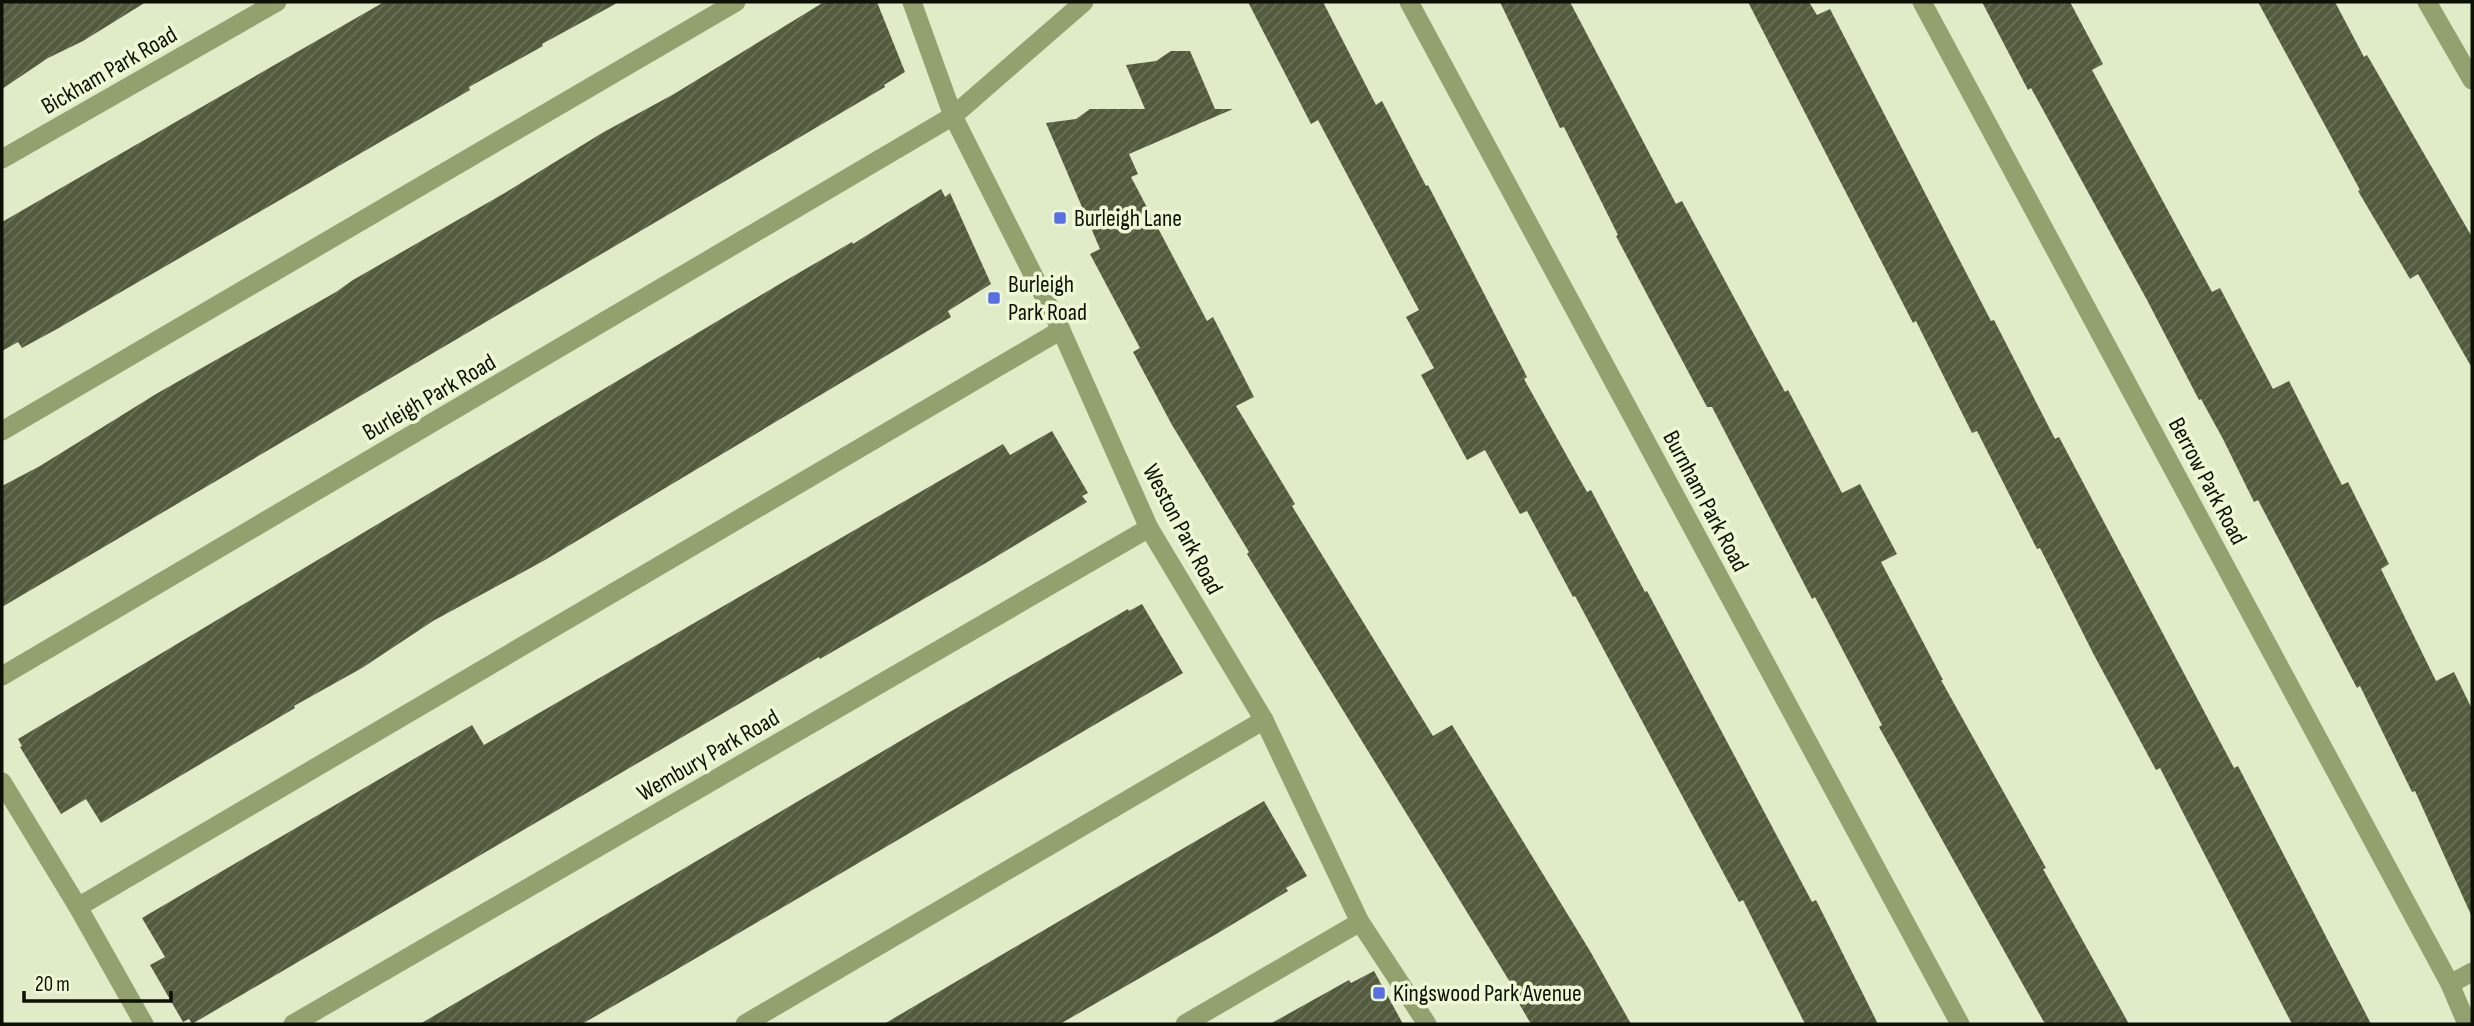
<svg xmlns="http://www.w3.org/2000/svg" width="2474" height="1026" font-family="'Sofia Sans Condensed',sans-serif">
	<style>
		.building { fill: url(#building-hatch) }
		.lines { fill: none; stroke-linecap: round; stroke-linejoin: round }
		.service { stroke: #92a16e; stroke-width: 19 }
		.minor { stroke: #92a16e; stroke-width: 19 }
		.tertiary { stroke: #92a16e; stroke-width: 19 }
		.poi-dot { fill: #586fe5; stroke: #edf9d5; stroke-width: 2.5 }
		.labels { text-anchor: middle; stroke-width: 7; stroke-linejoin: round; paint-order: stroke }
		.street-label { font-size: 24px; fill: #0d1105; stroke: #edf9d5 }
		.poi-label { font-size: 24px; fill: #0d1105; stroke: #edf9d5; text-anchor: start }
	</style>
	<defs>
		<pattern id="building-hatch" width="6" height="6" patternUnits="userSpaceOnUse" patternTransform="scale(1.75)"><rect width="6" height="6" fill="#525b3d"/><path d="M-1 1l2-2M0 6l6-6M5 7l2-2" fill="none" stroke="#6b725b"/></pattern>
	</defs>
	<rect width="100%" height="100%" fill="#e0ebc8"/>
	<g class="building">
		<polygon points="2,2 146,2 83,41 48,58 2,89"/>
		<polygon points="384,2 619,2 542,44 543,46 469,87 470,90 57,329 22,348 18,342 2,351 2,222"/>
		<polygon points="824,2 877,2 905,72 884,85 885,87 2,607 2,486 40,466 156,394 336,292 353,280 503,194 602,133 674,94"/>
		<polygon points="1248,2 1323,2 1376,105 1382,101 1426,186 1428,185 1527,377 1524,379 1587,492 1591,490 1645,592 1647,591 1812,902 1816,900 1878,1024 1805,1024 1743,900 1739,902 1575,596 1573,597 1527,511 1520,514 1485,450 1467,460 1421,375 1434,368 1406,317 1419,310 1318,120 1311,124"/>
		<polygon points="1500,2 1570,2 1676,204 1682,201 1785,392 1788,390 1842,493 1860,484 1897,554 1881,562 1943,680 1941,680 2046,868 2043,869 2129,1024 2045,1024 1879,727 1882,725 1815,597 1812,599 1712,407 1707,407 1651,302 1616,236 1618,235 1564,127 1560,128"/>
		<polygon points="1748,2 1809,2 1817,15 1830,9 1991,321 1994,320 2055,439 2059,437 2234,768 2238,766 2371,1024 2292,1024 2160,768 2156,770 2094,655 2040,548 2037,549 1977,431 1972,433 1916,321 1913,323"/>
		<polygon points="1982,2 2070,2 2103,64 2092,70 2212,292 2220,288 2273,389 2289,381 2342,485 2348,482 2389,564 2381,569 2436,681 2454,672 2472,709 2472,917 2415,791 2412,792 2360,686 2357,688 2258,500 2254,502 2223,439 2201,399 2199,400 2147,300 2031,88 2028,90"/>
		<polygon points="2258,2 2335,2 2364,57 2367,55 2472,237 2472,368 2418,274 2410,279 2358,191 2360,190"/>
		<polygon points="1171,51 1190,51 1215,109 1233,109 1129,154 1138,174 1131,177 1207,321 1213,317 1254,397 1236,406 1295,504 1292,506 1433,736 1452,725 1590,951 1631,1024 1531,1024 1510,988 1513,987 1247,554 1249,552 1172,425 1133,352 1140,348 1090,254 1100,249 1046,123 1076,119 1090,109 1145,109 1126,65 1156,61"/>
		<polygon points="941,189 945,197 950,193 991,284 948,311 951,317 545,560 433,621 362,668 294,706 295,708 101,823 86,799 61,814 20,747 22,746 18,739 783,282 852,242 853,244"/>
		<polygon points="1052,431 1088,493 1082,496 1087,502 984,564 820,659 819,657 192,1024 189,1019 183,1022 150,965 165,957 142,918 472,725 484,745 1003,444 1010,455"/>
		<polygon points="1142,604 1183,673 669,974 582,1024 420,1024 929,724 1128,609 1129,611"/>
		<polygon points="1264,801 1307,876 1286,888 1288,891 1218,933 1060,1024 884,1024"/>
		<polygon points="1374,971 1403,1024 1270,1024 1349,980 1351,983"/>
	</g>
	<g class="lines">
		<g class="service">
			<polyline points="2,431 736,2"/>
			<polyline points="2,782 78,907 144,1024"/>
			<polyline points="78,907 1061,330"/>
			<polyline points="745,1024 1264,720"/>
		</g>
		<g class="minor">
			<polyline points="1409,2 1960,1024"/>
			<polyline points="1922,2 2450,984 2467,1024"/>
			<polyline points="2427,2 2472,80"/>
			<polyline points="2,159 277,2"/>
			<polyline points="2,676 953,116 1084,2"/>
			<polyline points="2450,984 2472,972"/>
			<polyline points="293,1024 1149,528"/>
			<polyline points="1185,1024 1360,922"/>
		</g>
		<polyline class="tertiary" points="912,2 953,116 1061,330 1149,528 1264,720 1360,922 1427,1024"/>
	</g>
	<g class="poi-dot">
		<rect x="1053" y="211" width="14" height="14" rx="3.5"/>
		<rect x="987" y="291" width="14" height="14" rx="3.5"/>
		<rect x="1372" y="986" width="14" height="14" rx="3.5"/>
	</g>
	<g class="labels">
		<g class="street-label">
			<text transform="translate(109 70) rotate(-30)" y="8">Bickham Park Road</text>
			<text transform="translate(429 397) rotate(-30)" y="8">Burleigh Park Road</text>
			<text transform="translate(2208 481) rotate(62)" y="8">Berrow Park Road</text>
			<text transform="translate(1706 501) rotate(62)" y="8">Burnham Park Road</text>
			<text transform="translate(1183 529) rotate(62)" y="8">Weston Park Road</text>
			<text transform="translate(708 755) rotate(-30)" y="8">Wembury Park Road</text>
		</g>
		<g class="poi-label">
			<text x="1074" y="226">Burleigh Lane</text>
			<text x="1008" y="292">Burleigh<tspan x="1008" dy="28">Park Road</tspan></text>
			<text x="1393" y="1001">Kingswood Park Avenue</text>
		</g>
	</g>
	<rect width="2474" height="1026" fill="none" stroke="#0d1105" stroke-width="7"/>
	<path d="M24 991v10h147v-10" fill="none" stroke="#0d1105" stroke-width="3.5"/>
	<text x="35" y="991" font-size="21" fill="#0d1105" stroke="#edf9d5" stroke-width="5" paint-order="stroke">20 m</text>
</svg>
